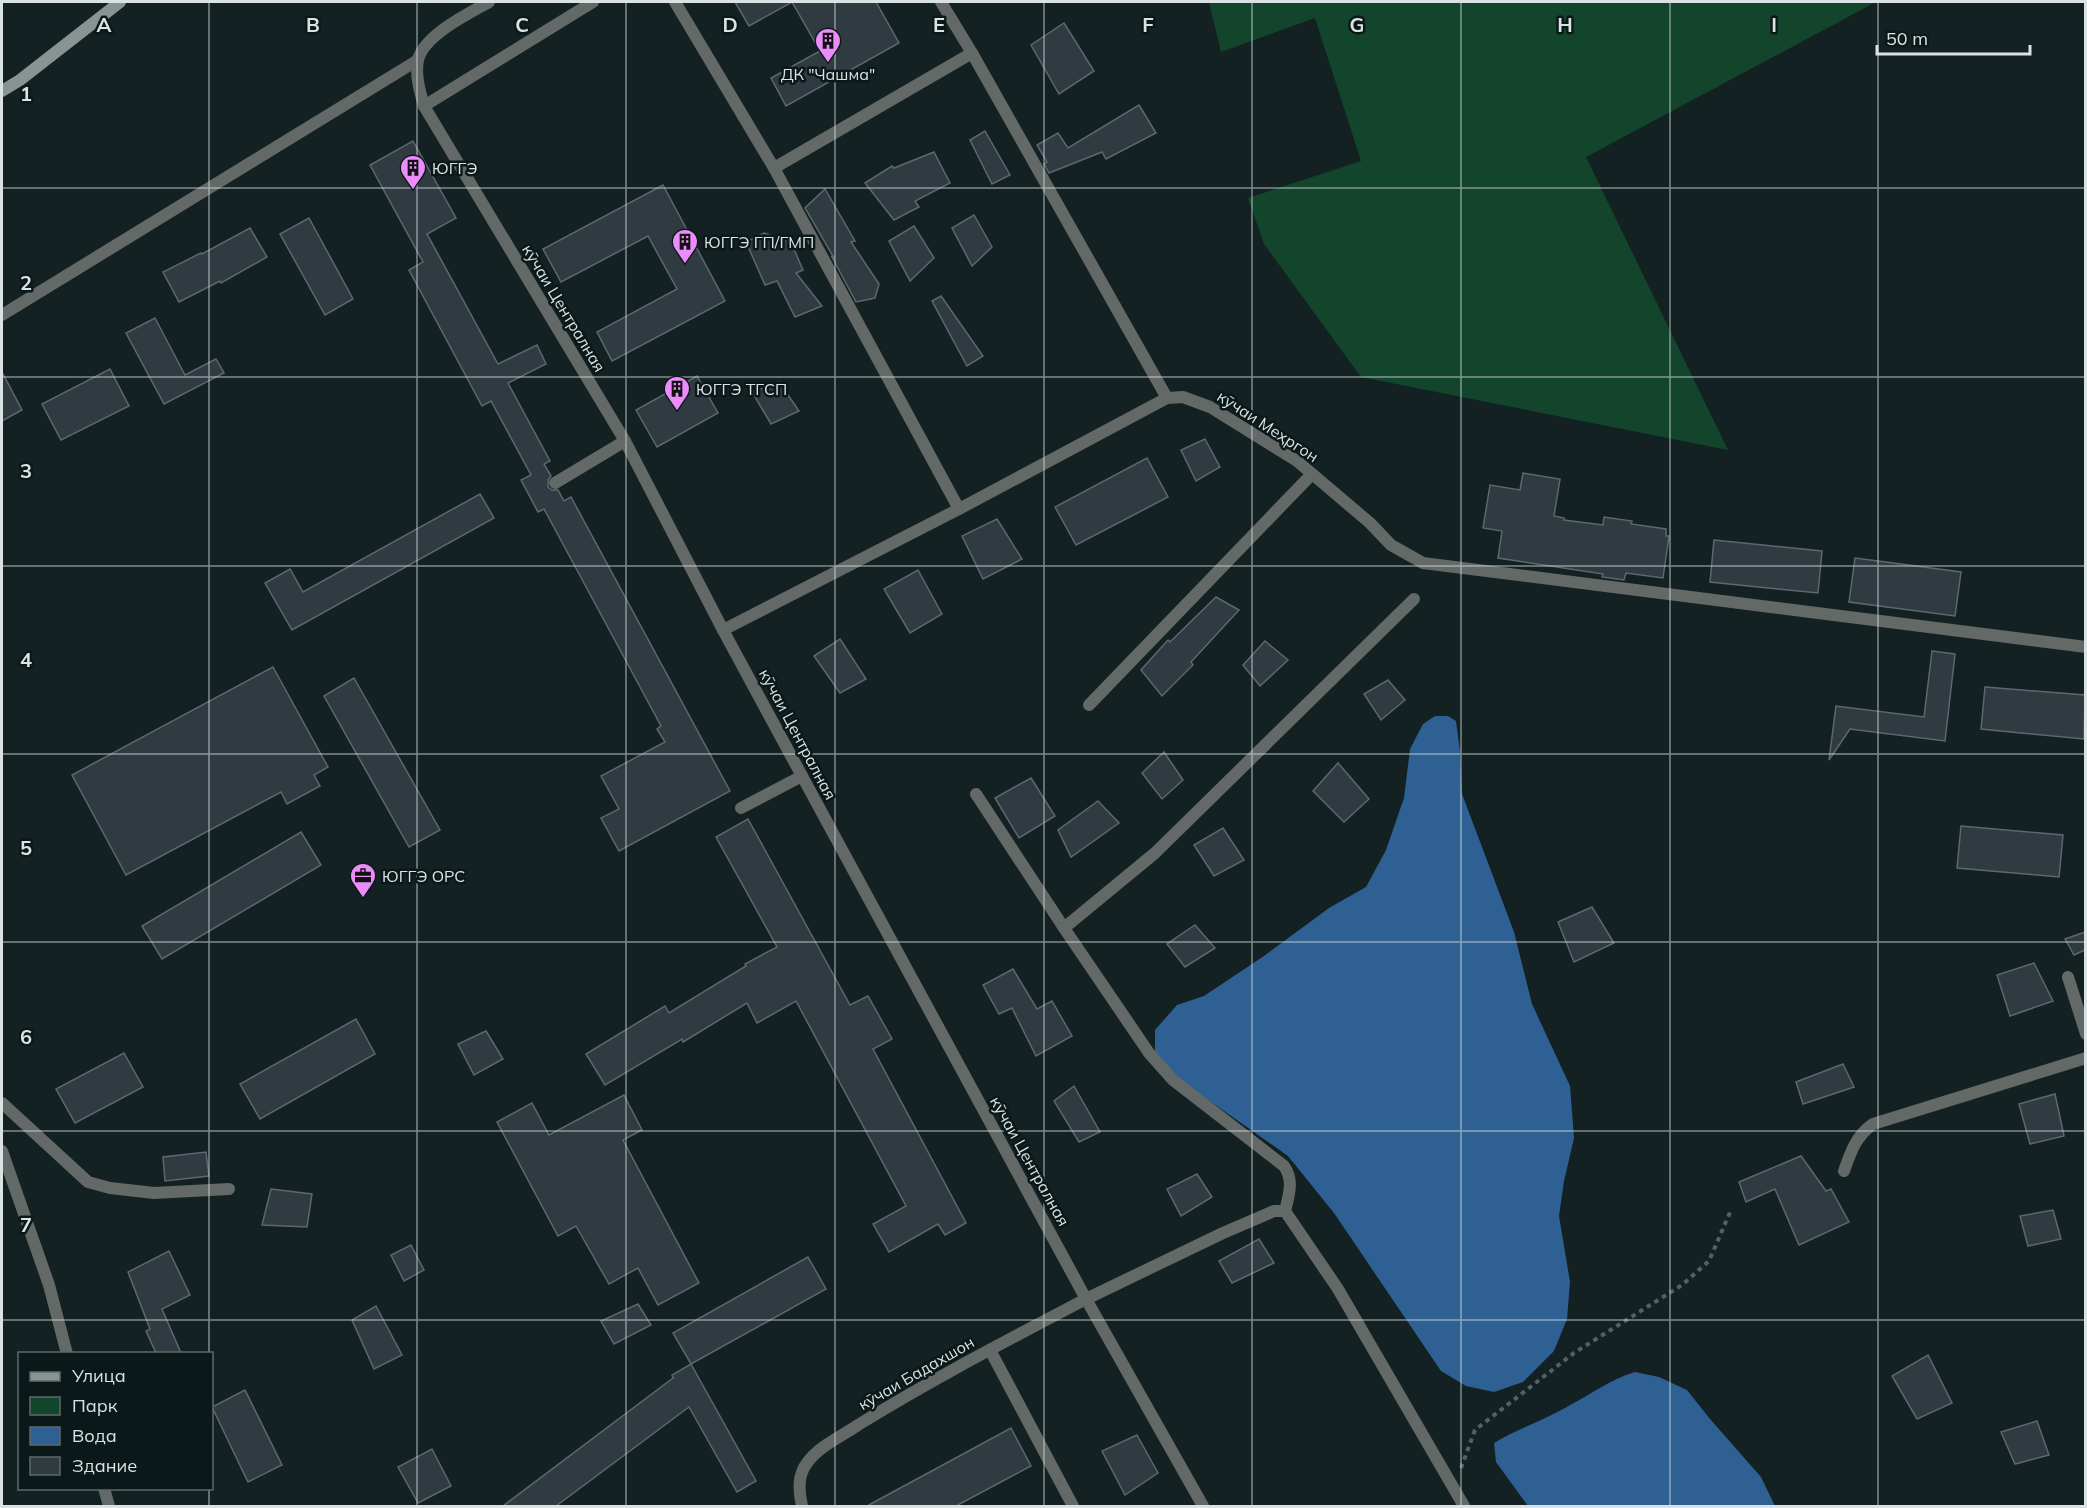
<svg xmlns="http://www.w3.org/2000/svg" width="2087" height="1508" font-family="Mulish,sans-serif">
	<style>
		.green { fill: #12452b }
		.water { fill: #2f6094 }
		.building { fill: #303b41; stroke: #5c686e; stroke-width: 1.5 }
		.lines { fill: none; stroke-linecap: round; stroke-linejoin: round }
		.path { stroke: #556061; stroke-width: 4; stroke-dasharray: 4.5 4.5; stroke-linecap: butt }
		.lane { stroke: #626967; stroke-width: 12 }
		.street { stroke: #626967; stroke-width: 12 }
		.secondary { stroke: #899391; stroke-width: 12 }
		.grid { fill: none; stroke: #dae2e3; stroke-width: 1.5; stroke-opacity: 0.55 }
		.labels { text-anchor: middle; stroke-width: 5; stroke-linejoin: round; paint-order: stroke }
		.poi-label { font-size: 16px; fill: #dae2e3; stroke: #0b1819; text-anchor: start }
		.street-label { font-size: 16px; fill: #dae2e3; stroke: #0b1819 }
		.grid-label { font-size: 20px; text-anchor: middle; font-weight: bold; fill: #dae2e3; stroke: #0b1819; stroke-width: 5; stroke-linejoin: round; paint-order: stroke }
	</style>
	<rect width="100%" height="100%" fill="#142122"/>
	<polygon class="green" points="1209,2 1876,2 1586,157 1728,450 1361,377 1264,244 1248,198 1361,161 1315,18 1221,52"/>
	<g class="water">
		<polygon points="1435,716 1448,716 1456,721 1460,751 1462,794 1514,932 1532,1004 1570,1086 1574,1138 1564,1181 1559,1216 1570,1282 1567,1319 1554,1351 1523,1382 1494,1392 1466,1386 1441,1371 1334,1213 1288,1156 1170,1073 1155,1056 1155,1030 1177,1005 1204,996 1264,956 1329,908 1366,887 1386,850 1404,798 1410,749 1423,724"/>
		<path d="M1635 1372 1659 1377 1687 1390 1710 1419 1761 1477 1775 1506H1528L1496 1462 1494 1443C1517 1429 1542 1421 1565 1408 1588 1396 1609 1380 1635 1372Z"/>
	</g>
	<g class="building">
		<polygon points="735,2 876,2 899,43 786,106 771,78 820,51 792,2 749,26"/>
		<polygon points="1064,23 1094,71 1059,94 1031,45"/>
		<polygon points="1139,105 1156,133 1106,159 1102,152 1049,173 1044,164 1047,162 1037,145 1058,133 1068,148"/>
		<polygon points="985,131 1010,175 992,184 970,140"/>
		<polygon points="413,141 456,218 427,234 498,364 537,345 546,364 508,383 550,461 544,464 551,476 548,480 548,487 552,490 558,490 564,501 571,497 730,791 619,851 601,818 619,809 601,776 665,742 657,729 661,726 544,509 538,512 521,480 531,475 491,401 482,406 409,270 423,262 370,165"/>
		<polygon points="934,152 950,183 915,201 919,207 894,220 865,183 892,166 894,168"/>
		<polygon points="663,185 725,301 612,361 597,332 677,289 648,236 561,282 543,249"/>
		<polygon points="825,189 855,241 851,242 879,284 875,298 856,302 832,257 834,258 805,208"/>
		<polygon points="974,215 992,247 972,266 952,228"/>
		<polygon points="309,218 353,299 325,315 280,234"/>
		<polygon points="914,226 934,258 910,281 889,241"/>
		<polygon points="250,228 267,257 221,283 220,281 179,302 163,272 201,253 202,254"/>
		<polygon points="764,233 791,242 803,270 796,273 822,306 795,317 777,281 765,285 746,242"/>
		<polygon points="941,296 983,356 967,366 932,301"/>
		<polygon points="155,318 185,375 216,359 224,373 164,404 126,333"/>
		<polygon points="110,369 129,406 61,440 42,404"/>
		<polygon points="2,372 22,410 2,421"/>
		<polygon points="697,376 718,413 657,447 636,410"/>
		<polygon points="779,382 799,411 771,424 752,392"/>
		<polygon points="1205,439 1220,467 1196,481 1181,450"/>
		<polygon points="1147,458 1168,497 1076,545 1055,507"/>
		<polygon points="1523,473 1560,479 1554,516 1564,518 1564,520 1603,525 1604,517 1632,521 1631,524 1666,529 1666,536 1669,536 1663,578 1626,573 1624,580 1602,577 1603,574 1498,558 1502,531 1483,528 1490,485 1520,490"/>
		<polygon points="480,494 494,518 292,630 265,583 290,569 303,592"/>
		<polygon points="997,519 1022,559 983,579 962,536"/>
		<polygon points="1714,540 1822,551 1818,593 1710,582"/>
		<polygon points="1855,558 1961,572 1955,616 1849,602"/>
		<polygon points="918,570 942,614 910,633 884,589"/>
		<polygon points="1216,597 1239,610 1191,662 1193,665 1162,696 1141,670 1168,640 1170,642"/>
		<polygon points="840,639 866,679 840,693 814,656"/>
		<polygon points="1265,641 1288,660 1260,686 1243,665"/>
		<polygon points="1932,651 1955,654 1945,741 1850,729 1829,760 1836,706 1924,717"/>
		<polygon points="273,667 328,767 314,775 320,786 287,804 281,792 126,875 72,775"/>
		<polygon points="354,678 440,830 409,847 324,696"/>
		<polygon points="1388,680 1405,700 1381,720 1364,694"/>
		<polygon points="1985,687 2085,695 2084,739 1981,729"/>
		<polygon points="1164,752 1183,780 1162,799 1142,773"/>
		<polygon points="1338,763 1369,799 1344,822 1313,791"/>
		<polygon points="1031,778 1055,816 1019,838 995,798"/>
		<polygon points="1098,801 1119,823 1071,857 1058,830"/>
		<polygon points="748,819 850,1005 868,996 892,1039 873,1049 966,1223 945,1235 938,1224 889,1252 873,1224 906,1206 796,1001 757,1023 747,1003 683,1042 682,1039 605,1085 586,1054 665,1006 669,1013 746,966 745,964 777,947 716,837"/>
		<polygon points="1961,826 2063,835 2059,877 1957,868"/>
		<polygon points="1223,828 1244,860 1214,876 1194,845"/>
		<polygon points="301,832 321,865 162,959 142,926"/>
		<polygon points="1592,907 1614,943 1574,962 1558,922"/>
		<polygon points="1195,925 1215,948 1185,967 1167,944"/>
		<polygon points="2085,932 2085,950 2074,955 2065,939"/>
		<polygon points="2034,963 2053,1001 2010,1016 1997,975"/>
		<polygon points="1013,969 1037,1009 1052,1001 1072,1036 1036,1056 1012,1008 999,1014 983,985"/>
		<polygon points="356,1019 375,1054 260,1119 240,1084"/>
		<polygon points="486,1031 503,1059 474,1075 458,1044"/>
		<polygon points="124,1053 143,1087 75,1123 56,1089"/>
		<polygon points="1843,1064 1854,1087 1803,1104 1796,1082"/>
		<polygon points="1074,1086 1100,1132 1079,1142 1054,1101"/>
		<polygon points="2055,1094 2064,1136 2030,1144 2019,1104"/>
		<polygon points="624,1095 642,1130 623,1140 699,1283 658,1305 638,1268 609,1284 576,1226 558,1236 497,1122 532,1103 549,1135"/>
		<polygon points="206,1152 209,1176 165,1181 163,1157"/>
		<polygon points="1801,1156 1826,1191 1831,1189 1849,1222 1799,1245 1775,1189 1746,1202 1739,1182"/>
		<polygon points="1197,1174 1212,1197 1181,1216 1167,1189"/>
		<polygon points="271,1189 312,1194 307,1227 262,1225"/>
		<polygon points="2053,1210 2061,1239 2028,1246 2020,1216"/>
		<polygon points="1259,1239 1274,1263 1232,1283 1219,1261"/>
		<polygon points="411,1245 424,1270 404,1281 391,1255"/>
		<polygon points="169,1251 190,1295 162,1309 181,1353 156,1353 146,1331 150,1329 128,1272"/>
		<polygon points="808,1257 826,1289 691,1364 673,1333"/>
		<polygon points="638,1304 651,1325 614,1344 601,1321"/>
		<polygon points="376,1306 402,1355 374,1369 352,1320"/>
		<polygon points="1928,1355 1952,1403 1917,1419 1892,1376"/>
		<polygon points="691,1364 756,1481 737,1492 689,1407 556,1506 503,1506 673,1378 672,1375"/>
		<polygon points="245,1390 282,1465 248,1482 212,1407"/>
		<polygon points="2037,1421 2049,1455 2015,1464 2001,1432"/>
		<polygon points="1011,1428 1031,1466 956,1506 867,1506"/>
		<polygon points="1137,1435 1158,1473 1125,1495 1102,1451"/>
		<polygon points="432,1449 451,1486 418,1503 398,1467"/>
	</g>
	<g class="lines">
		<polyline class="path" points="1461,1468 1475,1430 1574,1353 1682,1285 1709,1261 1731,1210"/>
		<g class="lane">
			<polyline points="2,315 418,60"/>
			<polyline points="555,483 625,441"/>
			<polyline points="959,509 774,168 972,53"/>
			<polyline points="1370,523 1391,545 1423,563 2086,647"/>
			<polyline points="741,808 802,776"/>
			<polyline points="2,1103 88,1182 110,1188 154,1193 229,1189"/>
			<polyline points="2,1151 49,1285 67,1354"/>
			<polyline points="1086,1299 1223,1233 1274,1211 1285,1211 1338,1289 1464,1506"/>
			<polyline points="990,1350 1073,1506"/>
			<polyline points="104,1488 109,1506"/>
		</g>
		<g class="street">
			<path d="M489 2C468 14 424 35 418 60 415 75 420 92 424 106L625 441 723 630 802 776 1086 1299 1203 1506"/>
			<polyline points="675,2 774,168"/>
			<polyline points="941,2 972,53 1167,398"/>
			<polyline points="424,106 593,2"/>
			<polyline points="723,630 959,509 1167,398 1183,397 1210,407 1297,461 1370,523"/>
			<polyline points="1089,705 1312,474"/>
			<polyline points="976,794 1064,928 1155,853 1414,599"/>
			<path d="M1064 928 1149 1053 1173 1080 1284 1166C1294 1180 1289 1195 1285 1211"/>
			<polyline points="2068,977 2086,1034"/>
			<path d="M1844 1171C1851 1151 1856 1136 1873 1124L2086 1058"/>
			<path d="M802 1506C799 1492 797 1476 807 1463 819 1446 842 1436 858 1425 932 1379 1010 1339 1086 1299"/>
		</g>
		<polyline class="secondary" points="2,91 20,80 120,2"/>
	</g>
	<path class="grid" d="M209 2V1354M417 2V1506M626 2V1506M835 2V1506M1044 2V1506M1252 2V1506M1461 2V1506M1670 2V1506M1878 2V1506M2 188H2086M2 377H2086M2 566H2086M2 754H2086M2 942H2086M2 1131H2086M2 1320H2086M209 1488V1506"/>
	<defs>
		<symbol id="building-pin" viewBox="-11 -11 22 30"><path d="M0 17L-7.5 6A9.5 9.5 0 1 1 7.5 6Z" fill="#ec8cfa" stroke="#0b1819"/><path d="M-4-6H4V6H1V3H-1V6H-4ZM-2.5-4.3h1.7v1.8h-1.7ZM.8-4.3h1.7v1.8H.8ZM-2.5-1h1.7V.8h-1.7ZM.8-1h1.7V.8H.8Z" fill="#111"/></symbol>
		<symbol id="office-pin" viewBox="-11 -11 22 30"><path d="M0 17L-7.5 6A9.5 9.5 0 1 1 7.5 6Z" fill="#ec8cfa" stroke="#0b1819"/><path d="M-6-3h4V-5.5h4V-3h4V5H-6ZM-1-4.5V-3h2v-1.5ZM-6 0V1H6V0Z" fill="#111"/></symbol>
	</defs>
	<g fill-rule="evenodd">
		<use href="#building-pin" x="813" y="26" width="30" height="40"/>
		<use href="#building-pin" x="398" y="153" width="30" height="40"/>
		<use href="#building-pin" x="670" y="227" width="30" height="40"/>
		<use href="#building-pin" x="662" y="374" width="30" height="40"/>
		<use href="#office-pin" x="348" y="861" width="30" height="40"/>
	</g>
	<g class="labels">
		<g class="poi-label">
			<text x="828" y="80" text-anchor="middle">ДК "Чашма"</text>
			<text x="432" y="174">ЮГГЭ</text>
			<text x="704" y="248">ЮГГЭ ГП/ГМП</text>
			<text x="696" y="395">ЮГГЭ ТГСП</text>
			<text x="382" y="882">ЮГГЭ ОРС</text>
		</g>
		<g class="street-label">
			<text transform="translate(564 308) rotate(59)" y="6">кӯчаи Централная</text>
			<text transform="translate(1268 426) rotate(33)" y="6">кӯчаи Меҳргон</text>
			<text transform="translate(798 734) rotate(62)" y="6">кӯчаи Централная</text>
			<text transform="translate(1030 1161) rotate(61)" y="6">кӯчаи Централная</text>
			<text transform="translate(916 1373) rotate(-30)" y="6">кӯчаи Бадахшон</text>
		</g>
	</g>
	<g class="grid-label">
		<text x="104" y="32">A</text>
		<text x="313" y="32">B</text>
		<text x="522" y="32">C</text>
		<text x="730" y="32">D</text>
		<text x="939" y="32">E</text>
		<text x="1148" y="32">F</text>
		<text x="1357" y="32">G</text>
		<text x="1565" y="32">H</text>
		<text x="1774" y="32">I</text>
		<text x="26" y="101">1</text>
		<text x="26" y="290">2</text>
		<text x="26" y="478">3</text>
		<text x="26" y="667">4</text>
		<text x="26" y="855">5</text>
		<text x="26" y="1044">6</text>
		<text x="26" y="1232">7</text>
	</g>
	<rect width="2087" height="1508" fill="none" stroke="#dae2e3" stroke-width="6"/>
	<rect x="18" y="1352" width="195" height="138" fill="#0b1819" stroke="#5e696a" stroke-width="1.5"/>
	<rect x="30" y="1372" width="30" height="9" fill="#899391" stroke="#5e696a" stroke-width="1.5"/>
	<text x="72" y="1382" font-size="18" fill="#dae2e3">Улица</text>
	<rect x="30" y="1397" width="30" height="18" fill="#12452b" stroke="#5e696a" stroke-width="1.5"/>
	<text x="72" y="1412" font-size="18" fill="#dae2e3">Парк</text>
	<rect x="30" y="1427" width="30" height="18" fill="#2f6094" stroke="#5e696a" stroke-width="1.5"/>
	<text x="72" y="1442" font-size="18" fill="#dae2e3">Вода</text>
	<rect x="30" y="1457" width="30" height="18" fill="#303b41" stroke="#5e696a" stroke-width="1.5"/>
	<text x="72" y="1472" font-size="18" fill="#dae2e3">Здание</text>
	<path d="M1877 45v9h153v-9" fill="none" stroke="#dae2e3" stroke-width="3"/>
	<text x="1886" y="45" font-size="18" fill="#dae2e3" stroke="#0b1819" stroke-width="4.5" paint-order="stroke">50 m</text>
</svg>
